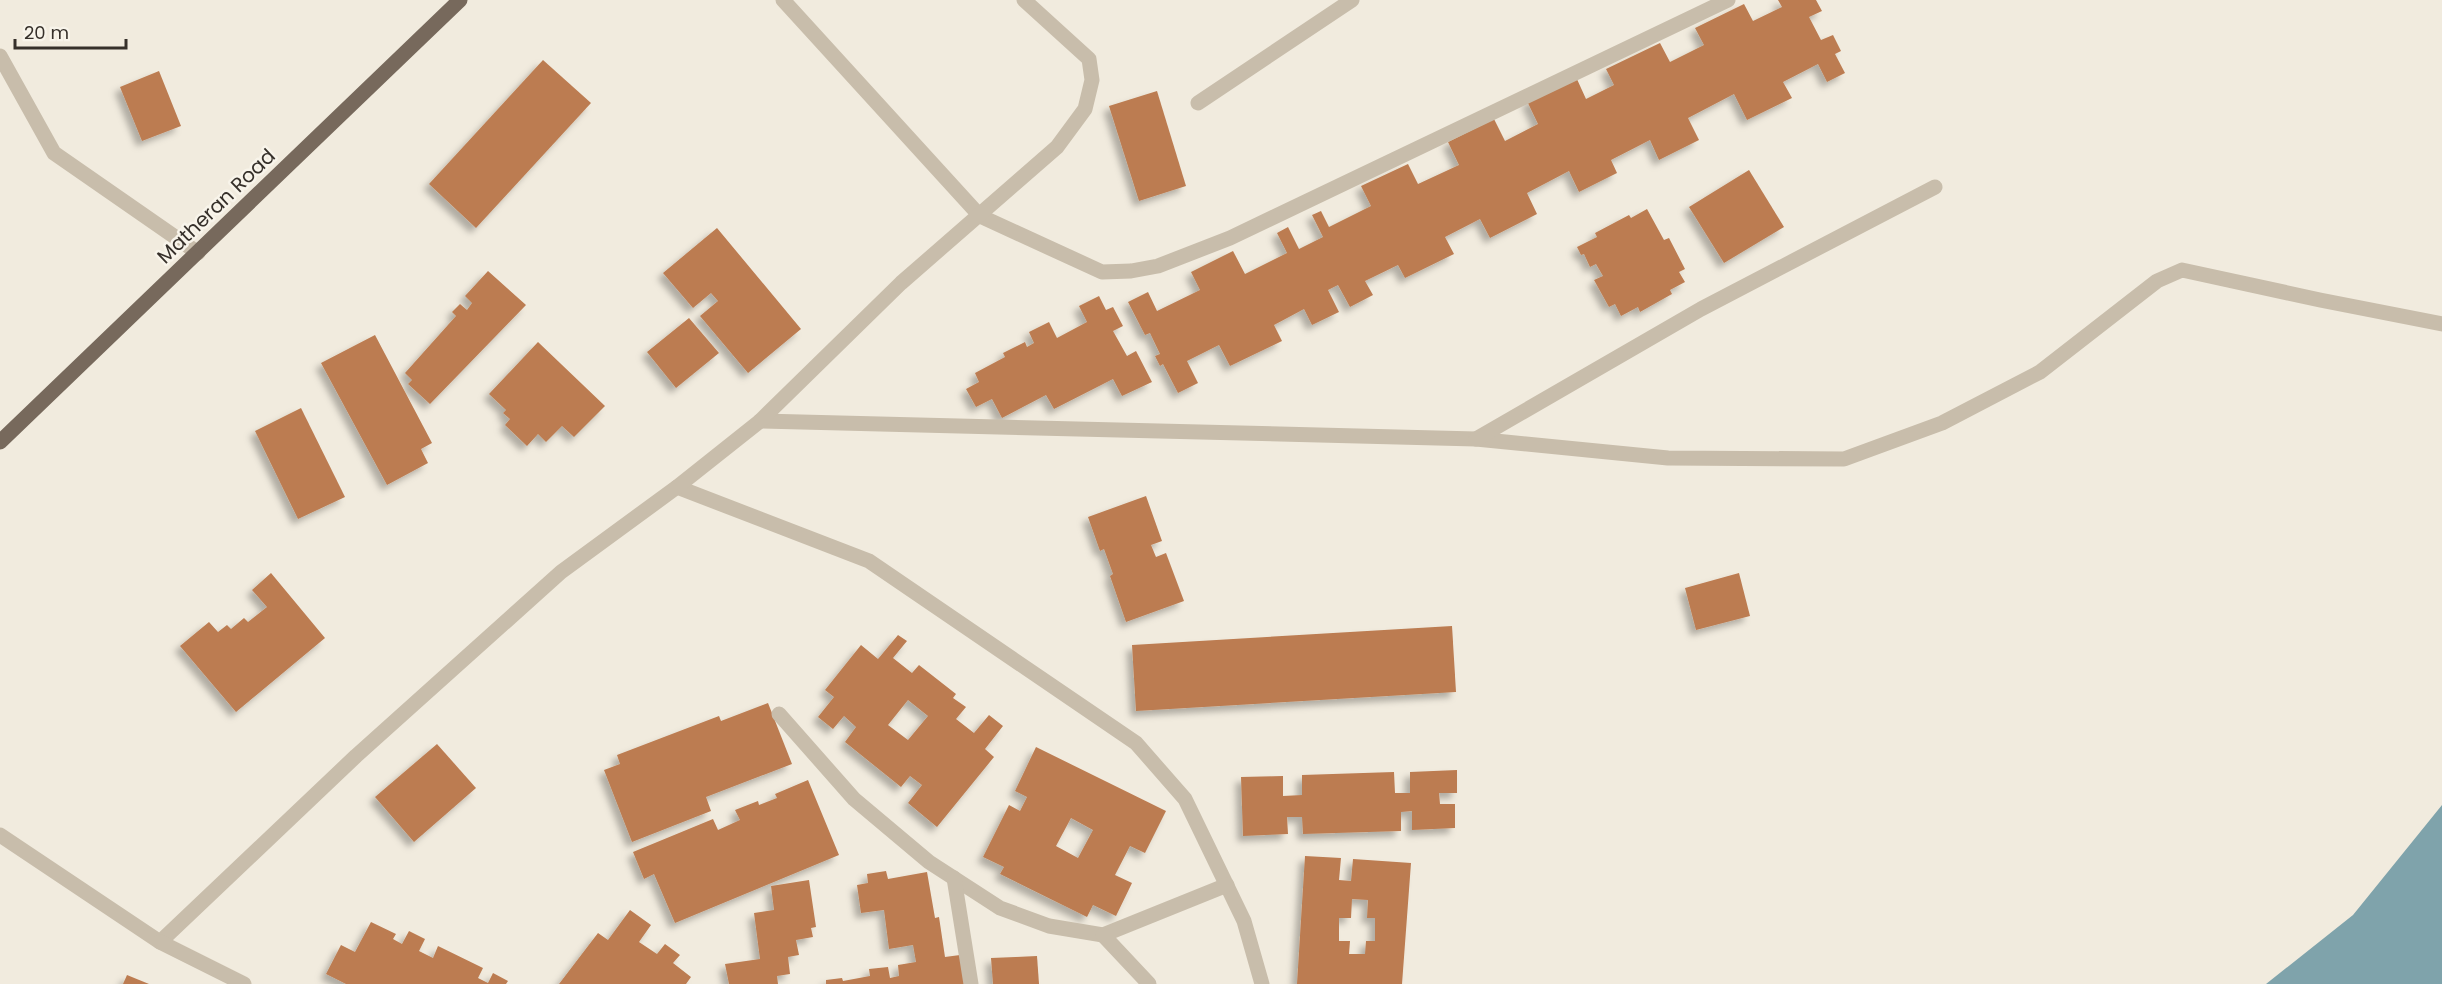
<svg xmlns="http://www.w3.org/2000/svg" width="2442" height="984" font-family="Poppins,sans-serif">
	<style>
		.water { fill: #7fa3ab }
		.building { fill: #bc7c51; fill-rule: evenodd; filter: url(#shadow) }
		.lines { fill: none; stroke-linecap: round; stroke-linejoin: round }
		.service { stroke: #c8bdab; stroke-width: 15 }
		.minor { stroke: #c8bdab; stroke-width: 15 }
		.primary { stroke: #77695c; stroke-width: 15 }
		.labels { text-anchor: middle; stroke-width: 5; stroke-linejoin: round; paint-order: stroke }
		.street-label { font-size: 20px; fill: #36302a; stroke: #f8f4ea }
	</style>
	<defs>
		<filter id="shadow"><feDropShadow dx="-5.5" dy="5.5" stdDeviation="3" flood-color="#0004"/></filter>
	</defs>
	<rect width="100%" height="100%" fill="#f1ebde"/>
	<polygon class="water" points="2442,805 2442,984 2266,984 2353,915"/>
	<g class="building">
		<polygon points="1778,0 1816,0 1822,11 1809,17 1821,40 1833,35 1841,51 1835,54 1845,73 1827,82 1818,64 1783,82 1792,98 1747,120 1734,94 1688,118 1699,140 1659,160 1650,140 1611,160 1617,173 1579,192 1569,171 1527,193 1537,214 1490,238 1480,219 1445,237 1454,254 1405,278 1398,265 1365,281 1373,295 1350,307 1338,285 1328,290 1339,312 1312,325 1304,309 1274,325 1282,341 1230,366 1219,345 1187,361 1198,383 1178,393 1163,364 1160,366 1155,356 1160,354 1150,333 1145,335 1128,302 1148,292 1157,311 1200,290 1191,272 1233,251 1245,274 1287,253 1277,233 1288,227 1299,249 1323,237 1312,215 1321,211 1329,227 1371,206 1361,186 1408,164 1418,184 1459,165 1448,142 1494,119 1505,141 1538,124 1527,101 1576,77 1586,99 1614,85 1606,69 1660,43 1670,62 1704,45 1695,28 1744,4 1753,21 1782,7"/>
		<polygon points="543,60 591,103 476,228 429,184"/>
		<polygon points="159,71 181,126 142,141 120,87"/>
		<polygon points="1157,91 1186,186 1139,201 1109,106"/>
		<polygon points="1749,170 1784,227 1724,263 1689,207"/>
		<polygon points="1647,209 1664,240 1669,238 1685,269 1679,272 1685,282 1670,290 1672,294 1640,312 1638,307 1621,316 1615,304 1609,307 1594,280 1603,276 1596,264 1590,267 1584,254 1581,255 1577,247 1597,237 1595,233 1629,215 1631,218"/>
		<polygon points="717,228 801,329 748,373 700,316 718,301 711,293 693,308 663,273"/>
		<polygon points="488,271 526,305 430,404 408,384 412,380 405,373 456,316 452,312 460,304 467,310 472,303 465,296"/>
		<polygon points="1099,296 1106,310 1113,307 1123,326 1113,331 1127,356 1136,351 1152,382 1122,396 1113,379 1054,409 1046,395 1002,418 992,399 976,407 966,389 979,382 975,373 1005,357 1003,353 1025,342 1027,347 1034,343 1029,332 1049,322 1057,338 1087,322 1079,306"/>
		<polygon points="689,318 719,353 676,388 647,352"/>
		<polygon points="375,335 432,443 421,449 428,463 387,485 321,363"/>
		<polygon points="538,342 605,406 574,437 562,426 546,442 538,434 527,446 505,425 510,419 503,413 506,410 489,394"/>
		<polygon points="301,408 345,497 298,519 255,431"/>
		<polygon points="1146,496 1162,541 1151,545 1156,557 1166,553 1184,601 1126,622 1110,576 1113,574 1104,549 1100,551 1088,517"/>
		<polygon points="271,573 325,638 236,712 180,646 209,622 218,632 227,625 231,629 244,618 248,622 267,607 252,590"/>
		<polygon points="1739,573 1750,616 1696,630 1685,588"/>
		<polygon points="1452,626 1456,692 1136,711 1132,645"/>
		<path d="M898 635 907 641 893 658 912 673 919 665 956 694 953 698 966 707 956 719 974 733 989 715 1003 726 985 749 994 757 937 827 908 803 922 785 910 776 901 787 845 742 856 727 844 716 833 729 818 717 834 697 825 690 861 645 878 659ZM908 700 928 716 908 740 888 725Z"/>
		<polygon points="768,703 792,764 706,797 711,811 632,842 604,770 620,764 617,755 719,716 721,721"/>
		<polygon points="437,744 476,788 414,842 375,797"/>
		<path d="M1036 747 1166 811 1145 853 1130 846 1115 875 1132 883 1116 916 1093 905 1087 917 1000 874 1004 867 983 857 1009 805 1020 811 1027 797 1015 791ZM1071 818 1093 830 1078 858 1056 846Z"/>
		<polygon points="1457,770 1457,793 1439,793 1440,804 1455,804 1455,828 1412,830 1412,811 1401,812 1401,831 1303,834 1302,817 1287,817 1288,834 1243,836 1241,777 1283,776 1283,796 1302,795 1302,775 1394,772 1395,793 1410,793 1410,772"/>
		<polygon points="808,780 839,855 675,923 654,874 644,879 633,852 713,819 718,830 740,820 735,810 758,801 759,805 777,798 775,794"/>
		<path d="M1305 856 1341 858 1339 880 1351 881 1353 859 1411 863 1402 984H1297ZM1352 899 1368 900 1367 918H1375V941H1366L1365 954H1349L1350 941H1339V918H1351Z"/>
		<polygon points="886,871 888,879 927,872 935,918 939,917 945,957 960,955 965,984 826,984 826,980 842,978 843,981 870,976 869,969 888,967 890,978 899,976 898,965 916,962 913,945 889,949 884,910 861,913 857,885 868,883 867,874"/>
		<polygon points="809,880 816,927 811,928 813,937 796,940 799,955 788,957 790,974 777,976 778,984 729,984 725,964 760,959 754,913 774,910 771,886"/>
		<polygon points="630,910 651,925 639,942 657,954 665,944 680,955 673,963 691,977 686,984 559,984 598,933 608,940"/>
		<polygon points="371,922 396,934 393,939 402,944 409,931 425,939 419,951 433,958 438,946 483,968 478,978 488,983 493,973 508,981 506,984 346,984 326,974 341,945 355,952"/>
		<polygon points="1037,956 1039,984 993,984 991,958"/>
		<polygon points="127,975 149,984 123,984"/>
	</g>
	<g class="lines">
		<g class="service">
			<polyline points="1198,103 1352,0"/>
			<polyline points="760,421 1476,439 1668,458 1844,459 1942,423 2040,372 2157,281 2182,270 2320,300 2442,324"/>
			<polyline points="1476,439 1701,309 1935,187"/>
		</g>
		<g class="minor">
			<polyline points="783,0 980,216 1102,272 1131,271 1158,266 1230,238 1728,0"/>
			<polyline points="0,56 54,153 198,253"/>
			<polyline points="677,487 869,561 1136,743 1185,799 1244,921 1262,984"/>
			<polyline points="779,714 854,799 929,862 1000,908 1049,926 1103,935 1227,885"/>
			<polyline points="0,835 160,942 356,756 561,572 677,487 760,421 901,283 1057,147 1085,109 1092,80 1089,59 1024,0"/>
			<polyline points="954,878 971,984"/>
			<polyline points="1103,935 1149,984"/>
			<polyline points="160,942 244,984"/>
		</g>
		<polyline class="primary" points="0,442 460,0"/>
	</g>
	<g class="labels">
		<g class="street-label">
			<text transform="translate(216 206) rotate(-44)" y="7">Matheran Road</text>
		</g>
	</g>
	<path d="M15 39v9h111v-9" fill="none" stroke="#36302a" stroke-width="3"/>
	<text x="24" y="39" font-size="18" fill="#36302a" stroke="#f8f4ea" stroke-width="4.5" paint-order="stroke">20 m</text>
</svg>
